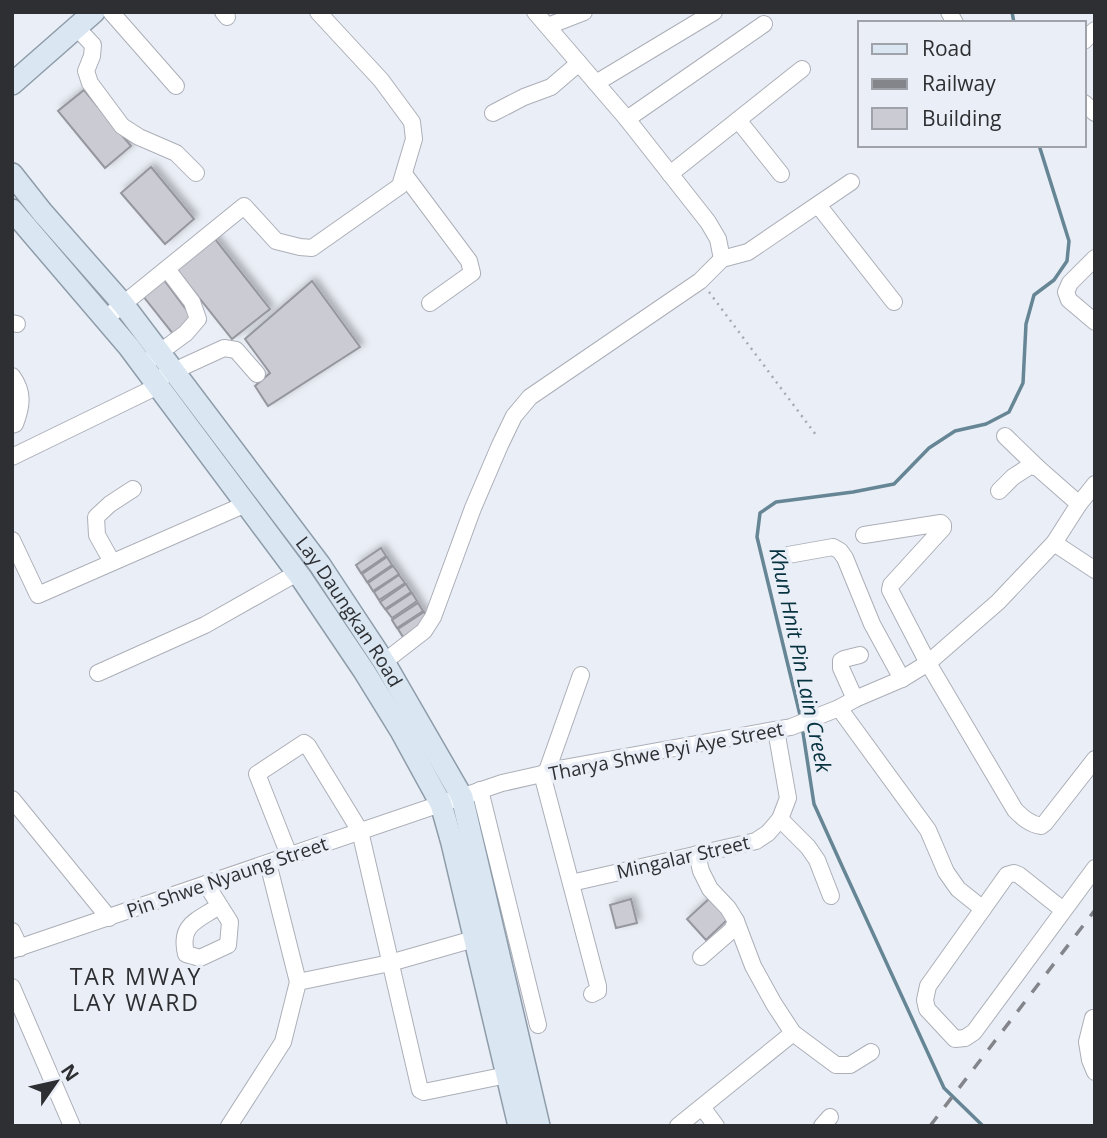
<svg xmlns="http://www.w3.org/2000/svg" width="1107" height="1138" font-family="'Open Sans',sans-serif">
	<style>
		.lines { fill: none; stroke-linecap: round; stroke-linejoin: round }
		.stream { stroke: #668695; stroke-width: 3.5 }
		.building { fill: #cbcbd4; stroke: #96969e; stroke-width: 2; filter: url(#shadow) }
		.minor-casing { stroke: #acafb8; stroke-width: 18 }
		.major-casing { stroke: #8e9caa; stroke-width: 24 }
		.path { stroke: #a6a9b0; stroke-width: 2.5; stroke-dasharray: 2 5; stroke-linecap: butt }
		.minor { stroke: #fff; stroke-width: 16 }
		.major { stroke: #dae7f2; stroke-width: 21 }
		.rail { stroke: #83858b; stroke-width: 3.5; stroke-dasharray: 12 12; stroke-linecap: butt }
		.labels { text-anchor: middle; stroke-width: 7; stroke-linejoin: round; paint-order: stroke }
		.street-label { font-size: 19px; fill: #2e2f33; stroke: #eaeef6 }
		.water-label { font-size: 21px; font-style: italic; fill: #073341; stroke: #eaeef6 }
		.quarter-label { font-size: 23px; letter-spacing: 2px; fill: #2e2f33; stroke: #eaeef6 }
	</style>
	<defs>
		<filter id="shadow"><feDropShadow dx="4" dy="-4" stdDeviation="3.5" flood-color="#0004"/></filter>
	</defs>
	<rect width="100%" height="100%" fill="#eaeef6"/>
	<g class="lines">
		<g class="stream">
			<polyline points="1012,12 1014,23"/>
			<polyline points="801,719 757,537 760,513 776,502 853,492 894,484 929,448 955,431 986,424 1009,412 1023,383 1026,324 1034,295 1054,280 1067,261 1069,241 1039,145"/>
			<polyline points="802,726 814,804 842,866 944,1088 983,1126"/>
		</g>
	</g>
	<g class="building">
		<polygon points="84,90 131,146 105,168 58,111"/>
		<polygon points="151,167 194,219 165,244 121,193"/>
		<polygon points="211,234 270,309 232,339 173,265"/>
		<polygon points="164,280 194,320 174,335 143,296"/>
		<polygon points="312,281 360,347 268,406 255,386 270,373 245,339"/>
		<polygon points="381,548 386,556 361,573 356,565"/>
		<polygon points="387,557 392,565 367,582 362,574"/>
		<polygon points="393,566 399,574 373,591 368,583"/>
		<polygon points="399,575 405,583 379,600 374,592"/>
		<polygon points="406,584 411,592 385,609 380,602"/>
		<polygon points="412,593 417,601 392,618 386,610"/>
		<polygon points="418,603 423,611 397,628 392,620"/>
		<polygon points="424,612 429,620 403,637 398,629"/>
		<polygon points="710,898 729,918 706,940 687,919"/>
		<polygon points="631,899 637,923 616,928 610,905"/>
	</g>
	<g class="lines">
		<defs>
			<g id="minor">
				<polyline points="111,12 176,86"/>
				<polyline points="223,12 227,17"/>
				<polyline points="535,12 627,119 708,222 718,239 722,259"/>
				<polyline points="949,12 955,23"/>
				<polyline points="548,26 584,12"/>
				<polyline points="77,28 93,45 92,56 86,71 90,83 122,126 139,137 176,153 196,173"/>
				<polyline points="1084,41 1095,30"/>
				<polyline points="596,83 714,12"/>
				<polyline points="1084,103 1095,113"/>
				<polyline points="493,113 524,97 551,87 579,63"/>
				<polyline points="627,119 764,24"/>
				<polyline points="738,120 781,174"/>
				<polyline points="404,174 469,261 472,273 430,303"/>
				<polyline points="670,174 802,69"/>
				<polyline points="818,205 894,302"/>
				<polyline points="1095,258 1070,283 1066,292 1069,300 1095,322"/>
				<polyline points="106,318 244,206 276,241 300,247 312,248 400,186 414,139 412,122 381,80 318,12"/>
				<polyline points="12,323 17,324"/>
				<polyline points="152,358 186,333 198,319 192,302 167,269"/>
				<polyline points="165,375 224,348 236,350 257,374"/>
				<path d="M12 376C24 392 22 406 15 424L12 425"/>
				<polyline points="1005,436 1038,468"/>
				<polyline points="12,457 158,386"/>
				<polyline points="999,491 1013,477 1030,466 1038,468 1079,504"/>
				<path d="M864 535 941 523 943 525V528L891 585 890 590 928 663 1015 810C1023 818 1030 824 1041 826L1045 823 1095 759"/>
				<polyline points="12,540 38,595 246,504"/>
				<polyline points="1054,543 1095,570"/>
				<polyline points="788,555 833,547 840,551 845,558 872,624 902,679"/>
				<polyline points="112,562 97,535 96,517 110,504 133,489"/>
				<polyline points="384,662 424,631 433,617 473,508 500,445 514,416 530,397 700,281 722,259 748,252 851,182"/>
				<polyline points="98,673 205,625 297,573"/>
				<polyline points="855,699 841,668 841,661 844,659 860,655"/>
				<polyline points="839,708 928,830 946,872 958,889 983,909"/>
				<polyline points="547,771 581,675"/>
				<polyline points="542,774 598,986 598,991 592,994"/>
				<polyline points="480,790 538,1025"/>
				<polyline points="12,799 109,918"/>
				<polyline points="780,819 808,847 817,860 831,896"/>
				<polyline points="697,854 701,871 710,889 728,908 736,921 753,966 774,1004 793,1033 836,1065 850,1065 871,1052"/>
				<polyline points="289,855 257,774 304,743 308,746 360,831 420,1090 424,1092 507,1075"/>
				<polyline points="571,883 756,841 768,833 780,819 788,798 776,730"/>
				<path d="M206 884 230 922 228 945 200 958 186 954C179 924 197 921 219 906"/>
				<polyline points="1063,910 1019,875 1014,873 1007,875 928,986 925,1000 927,1009 955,1039 965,1038 974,1032 1095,868"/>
				<polyline points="12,931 20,948"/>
				<polyline points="12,950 502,783 542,774 547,771 791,727 839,708 855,699 902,679 928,663 998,602 1054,543 1079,504 1095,484"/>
				<polyline points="701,957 732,930 736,921"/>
				<polyline points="298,982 390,963 474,939"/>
				<polyline points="12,987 72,1126"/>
				<polyline points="1093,1018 1087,1042 1090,1060 1095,1072"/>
				<polyline points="702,1107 716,1126"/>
				<polyline points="229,1126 283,1042 298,982 268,863"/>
				<polyline points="678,1126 793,1033"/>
				<polyline points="822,1126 830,1117"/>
			</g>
			<g id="major">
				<polyline points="12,84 94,12"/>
				<path id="s1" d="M12 174 42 212 123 304 320 565 384 662 462 797 539 1126"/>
				<polyline points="12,210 129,347 302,579 364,671 401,731 441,804 452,843 519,1126"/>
			</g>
		</defs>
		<use href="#minor" class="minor-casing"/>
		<use href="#major" class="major-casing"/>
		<polyline class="path" points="709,292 816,435"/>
		<use href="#minor" class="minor"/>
		<use href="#major" class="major"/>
		<polyline class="rail" points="930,1126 1095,910"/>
	</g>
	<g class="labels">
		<g class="street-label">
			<text dy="7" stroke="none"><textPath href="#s1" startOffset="553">Lay Daungkan Road</textPath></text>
			<text transform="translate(666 751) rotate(-11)" y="7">Tharya Shwe Pyi Aye Street</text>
			<text transform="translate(683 857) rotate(-13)" y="7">Mingalar Street</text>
			<text transform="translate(227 877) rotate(-19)" y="7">Pin Shwe Nyaung Street</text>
		</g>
		<g class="water-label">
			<text transform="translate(800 660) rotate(78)" y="7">Khun Hnit Pin Lain Creek</text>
		</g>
		<g class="quarter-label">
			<text x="136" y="985">TAR MWAY<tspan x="136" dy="26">LAY WARD</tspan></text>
		</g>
	</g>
	<rect width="1107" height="1138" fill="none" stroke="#2e2f33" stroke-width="28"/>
	<rect x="858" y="21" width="228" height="126" fill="#eaeef6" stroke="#9fa2a8" stroke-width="2"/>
	<rect x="872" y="44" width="35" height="10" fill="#dae7f2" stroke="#9fa2a8" stroke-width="2"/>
	<text x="922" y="56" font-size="21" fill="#2e2f33">Road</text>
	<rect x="872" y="79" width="35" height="10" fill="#83858b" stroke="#9fa2a8" stroke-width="2"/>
	<text x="922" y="91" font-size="21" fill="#2e2f33">Railway</text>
	<rect x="872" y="108" width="35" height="21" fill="#cbcbd4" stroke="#9fa2a8" stroke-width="2"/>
	<text x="922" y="126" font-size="21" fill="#2e2f33">Building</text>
	<g transform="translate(56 1082) rotate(56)" stroke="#eaeef6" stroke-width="5" paint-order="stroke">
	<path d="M0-5L12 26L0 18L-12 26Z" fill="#2e2f33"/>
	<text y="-10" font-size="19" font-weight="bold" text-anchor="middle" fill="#2e2f33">N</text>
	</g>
</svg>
